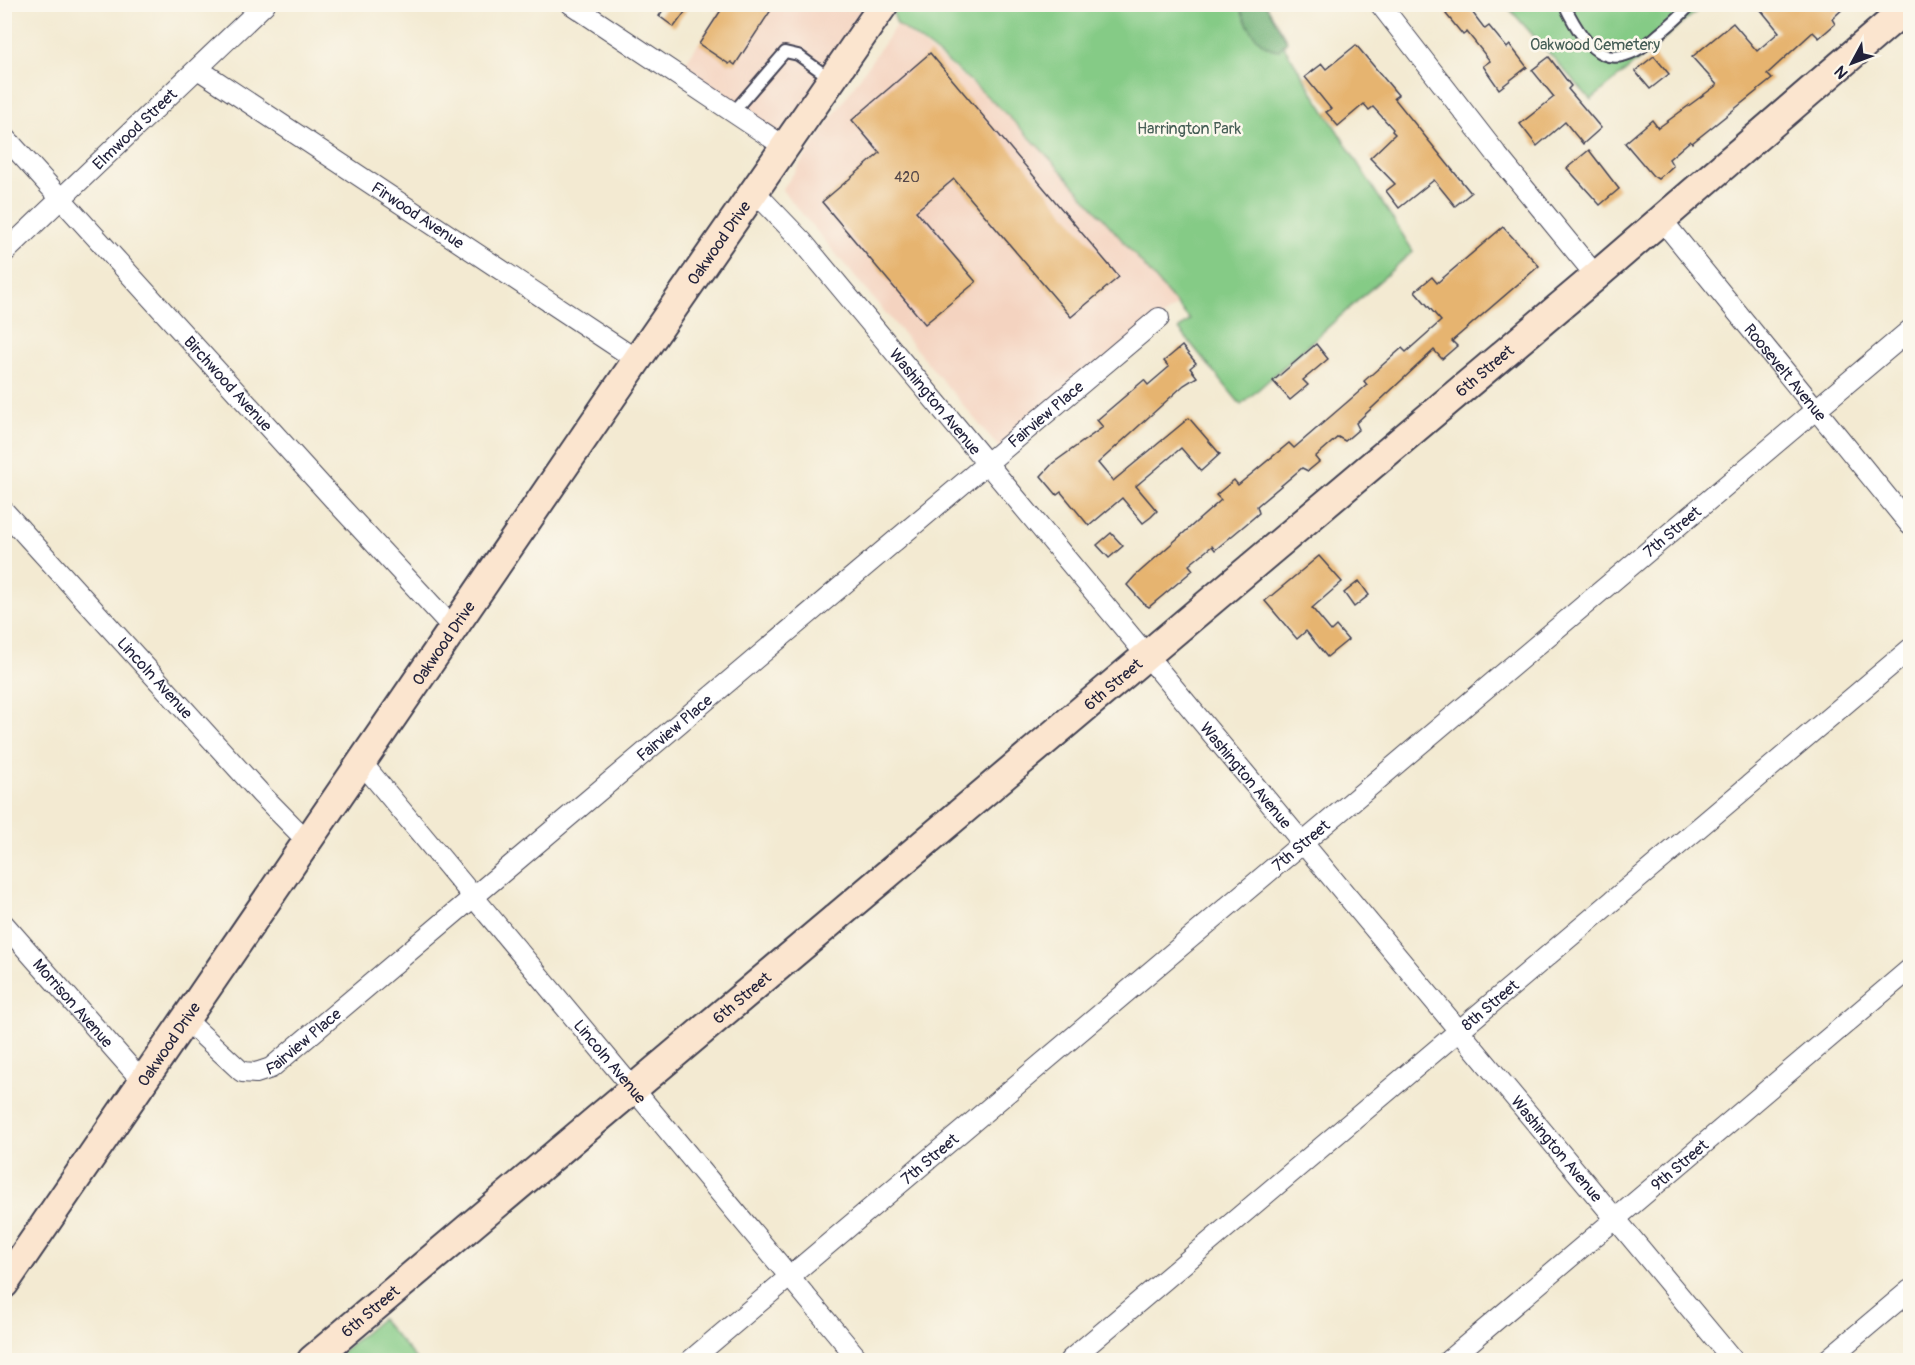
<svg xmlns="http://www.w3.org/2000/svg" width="1915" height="1365" font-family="Pangolin,sans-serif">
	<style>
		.built { fill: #f4d3c0 }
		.green { fill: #85cb86; stroke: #547660; stroke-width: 1.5 }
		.forest { fill: #6caf73; stroke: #476857; stroke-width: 1.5 }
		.building { fill: #e6b46f }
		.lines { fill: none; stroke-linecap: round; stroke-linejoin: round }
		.lane-casing { stroke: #414052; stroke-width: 14 }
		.street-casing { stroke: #414052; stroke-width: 22 }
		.secondary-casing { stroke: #414052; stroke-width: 32 }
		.lane { stroke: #fff; stroke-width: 10 }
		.street { stroke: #fff; stroke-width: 20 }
		.secondary { stroke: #fbe5cf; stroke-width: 28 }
		.labels { text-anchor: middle; stroke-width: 5; stroke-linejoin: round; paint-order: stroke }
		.number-label { font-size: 14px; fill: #534648 }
		.park-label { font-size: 16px; fill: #455d55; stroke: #fbf7ec }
		.street-label { font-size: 16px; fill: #22223b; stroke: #fbf7ec }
	</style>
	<rect width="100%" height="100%" fill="#fbf7ec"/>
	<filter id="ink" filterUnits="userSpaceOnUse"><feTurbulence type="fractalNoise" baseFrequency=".0167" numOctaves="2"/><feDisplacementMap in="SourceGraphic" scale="12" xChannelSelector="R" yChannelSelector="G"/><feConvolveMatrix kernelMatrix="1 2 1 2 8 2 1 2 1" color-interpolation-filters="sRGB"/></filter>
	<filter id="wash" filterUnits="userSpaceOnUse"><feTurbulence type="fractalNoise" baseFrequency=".008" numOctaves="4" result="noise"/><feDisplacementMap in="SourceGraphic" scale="24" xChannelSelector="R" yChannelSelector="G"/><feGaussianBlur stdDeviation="1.35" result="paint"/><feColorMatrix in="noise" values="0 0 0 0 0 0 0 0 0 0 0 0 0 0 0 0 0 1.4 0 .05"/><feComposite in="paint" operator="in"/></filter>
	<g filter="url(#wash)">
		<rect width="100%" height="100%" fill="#f3ead2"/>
		<g class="built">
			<polygon points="725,5 884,5 785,147 679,72"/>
			<polygon points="897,24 1002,108 1053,161 1177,305 1000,449 782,190"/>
		</g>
		<g class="green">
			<path d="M890 5H1258L1413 251 1241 405 1179 329 1190 320C1099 214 1013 103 897 24Z"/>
			<polygon points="1506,5 1704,5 1591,100"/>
			<polygon points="381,1319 417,1360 332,1360"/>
		</g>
		<path class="forest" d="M1239 5H1266L1287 41 1279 50C1258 49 1245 22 1239 5Z"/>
		<g id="blocks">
			<g class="building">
				<polygon points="667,4 691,4 674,27 659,16"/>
				<polygon points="725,4 775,4 735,65 731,62 729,64 699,44"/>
				<polygon points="1458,4 1466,4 1485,29 1489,26 1507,48 1510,45 1527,67 1499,89 1483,66 1490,61 1467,32 1463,35 1446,14"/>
				<polygon points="1756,4 1848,4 1832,19 1835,24 1819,38 1813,32 1767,74 1772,79 1692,143 1690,141 1669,159 1673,166 1658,179 1653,176 1625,143 1652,120 1658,128 1717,85 1692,57 1733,23 1757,51 1779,32"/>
				<polygon points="1356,45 1398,95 1394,98 1471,193 1455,206 1434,180 1399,208 1386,191 1395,184 1370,158 1395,134 1392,131 1393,129 1373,107 1369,110 1364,104 1338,126 1326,112 1331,109 1305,77 1322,64 1326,69"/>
				<polygon points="930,53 1119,277 1071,317 954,179 916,211 976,282 925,324 822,202 880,153 852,120"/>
				<polygon points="1654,56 1669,74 1650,89 1635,71"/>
				<polygon points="1549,57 1571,86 1568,89 1601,128 1583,144 1565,122 1537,146 1520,124 1554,97 1532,70"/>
				<polygon points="1589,150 1619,189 1600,205 1567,168"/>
				<polygon points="1503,227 1539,266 1452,341 1457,346 1442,359 1434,350 1356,423 1359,429 1345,441 1338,437 1315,457 1319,462 1308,471 1302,468 1257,506 1259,513 1245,525 1215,550 1212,546 1189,565 1193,570 1179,582 1149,607 1144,604 1127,585 1135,576 1221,500 1216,495 1234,480 1238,485 1289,443 1294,448 1367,385 1364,381 1402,348 1406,352 1441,321 1415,291 1432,277 1437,283"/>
				<polygon points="1316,344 1328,359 1303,380 1308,385 1290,400 1273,381"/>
				<polygon points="1182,346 1196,363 1190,368 1197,377 1184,385 1098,463 1113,481 1189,418 1220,454 1201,471 1181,448 1136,486 1157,511 1151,517 1143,523 1122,498 1089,526 1061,492 1057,495 1041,476 1053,463 1103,427 1097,420 1144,380 1148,385 1169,367 1164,361"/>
				<polygon points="1111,533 1123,546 1109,558 1097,545"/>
				<polygon points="1319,556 1342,582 1312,608 1331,631 1336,626 1348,640 1327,657 1306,631 1297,639 1265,601"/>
				<polygon points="1359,581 1369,595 1354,607 1344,593"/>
			</g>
		</g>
	</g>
	<g filter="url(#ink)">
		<use href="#blocks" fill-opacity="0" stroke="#414052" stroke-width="1.5"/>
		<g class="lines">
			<defs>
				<g id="lane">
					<path d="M1564 4C1589 56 1612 77 1660 33 1671 24 1682 15 1691 4"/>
					<polyline points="734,111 785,52 798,55 830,78"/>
				</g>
				<g id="street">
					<polyline points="571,4 785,147"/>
					<polyline points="1380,4 1498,156 1596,276"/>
					<path id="s1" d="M198 69 637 360"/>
					<path id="s2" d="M4 136 338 504 454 629"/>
					<path id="s3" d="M754 191 802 241 1733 1360"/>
					<path id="s4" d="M1662 220 1910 525"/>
					<path id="s5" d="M4 253 265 4"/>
					<path id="s6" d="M4 511 261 794 309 843"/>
					<path id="s7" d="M362 763 859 1360"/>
					<path id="s8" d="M4 924 143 1082"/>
					<path id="s9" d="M186 1020 242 1072 256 1073 271 1068 1159 318"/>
					<path id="s10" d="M691 1360 1910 330"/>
					<path id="s11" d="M1070 1360 1910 649"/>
					<path id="s12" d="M1449 1360 1910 969"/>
					<polyline points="1827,1360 1910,1290"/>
				</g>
				<g id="secondary">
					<path id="s13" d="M4 1284 637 360 884 4"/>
					<path id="s14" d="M312 1360 1596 276 1910 5"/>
				</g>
			</defs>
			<use href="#lane" class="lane-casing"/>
			<use href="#street" class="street-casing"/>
			<use href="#secondary" class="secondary-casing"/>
			<use href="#lane" class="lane"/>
			<use href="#street" class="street"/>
			<use href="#secondary" class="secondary"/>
		</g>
	</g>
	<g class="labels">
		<g class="number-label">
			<text x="907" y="182">420</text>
		</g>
		<g class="park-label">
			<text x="1595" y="50">Oakwood Cemetery</text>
			<text x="1189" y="134">Harrington Park</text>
		</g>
		<g class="street-label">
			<text dy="6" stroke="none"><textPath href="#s5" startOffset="180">Elmwood Street</textPath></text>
			<text dy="6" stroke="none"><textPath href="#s1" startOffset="264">Firwood Avenue</textPath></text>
			<text dy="6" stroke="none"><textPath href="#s13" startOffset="1263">Oakwood Drive</textPath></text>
			<text dy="6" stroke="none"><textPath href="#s14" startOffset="1534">6th Street</textPath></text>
			<text dy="6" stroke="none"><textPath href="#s4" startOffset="196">Roosevelt Avenue</textPath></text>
			<text dy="6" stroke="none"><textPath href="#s2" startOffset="334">Birchwood Avenue</textPath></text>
			<text dy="6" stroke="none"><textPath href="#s3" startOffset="278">Washington Avenue</textPath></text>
			<text dy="6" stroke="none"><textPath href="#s9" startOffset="1120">Fairview Place</textPath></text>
			<text dy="6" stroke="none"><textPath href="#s10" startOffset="1284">7th Street</textPath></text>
			<text dy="6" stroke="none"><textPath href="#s13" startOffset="777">Oakwood Drive</textPath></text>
			<text dy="6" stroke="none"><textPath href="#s6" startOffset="225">Lincoln Avenue</textPath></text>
			<text dy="6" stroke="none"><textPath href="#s14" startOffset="1048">6th Street</textPath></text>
			<text dy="6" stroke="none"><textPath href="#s9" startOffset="634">Fairview Place</textPath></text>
			<text dy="6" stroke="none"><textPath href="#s3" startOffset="764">Washington Avenue</textPath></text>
			<text dy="6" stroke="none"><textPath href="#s10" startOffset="798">7th Street</textPath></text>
			<text dy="6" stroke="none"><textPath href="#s14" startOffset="562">6th Street</textPath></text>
			<text dy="6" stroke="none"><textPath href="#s8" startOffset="105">Morrison Avenue</textPath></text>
			<text dy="6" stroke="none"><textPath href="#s11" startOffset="550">8th Street</textPath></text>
			<text dy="6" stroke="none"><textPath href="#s9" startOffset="148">Fairview Place</textPath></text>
			<text dy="6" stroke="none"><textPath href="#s13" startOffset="291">Oakwood Drive</textPath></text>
			<text dy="6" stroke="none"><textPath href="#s7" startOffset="388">Lincoln Avenue</textPath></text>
			<text dy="6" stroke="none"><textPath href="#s3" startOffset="1250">Washington Avenue</textPath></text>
			<text dy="6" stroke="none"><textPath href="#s10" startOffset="312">7th Street</textPath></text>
			<text dy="6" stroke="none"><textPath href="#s12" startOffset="302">9th Street</textPath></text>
			<text dy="6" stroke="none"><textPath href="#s14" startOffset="76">6th Street</textPath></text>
		</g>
	</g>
	<rect width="1915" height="1365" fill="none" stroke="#fbf7ec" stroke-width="24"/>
	<g transform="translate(1852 63) rotate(229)" stroke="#fbf7ec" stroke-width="4.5" paint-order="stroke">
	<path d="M0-4.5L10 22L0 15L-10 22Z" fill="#22223b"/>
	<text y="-9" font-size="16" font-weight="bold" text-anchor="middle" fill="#22223b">N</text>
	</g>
</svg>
